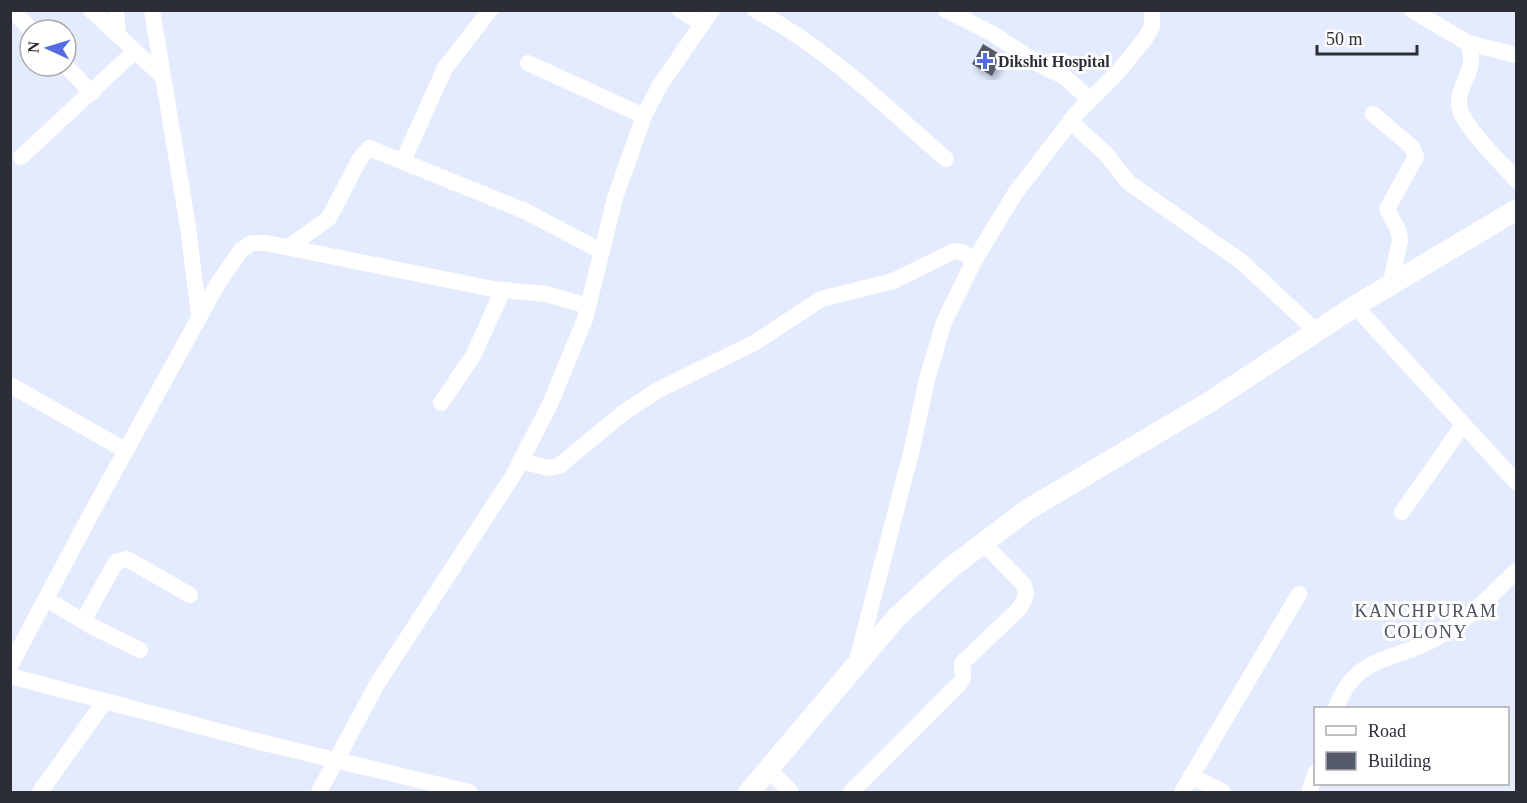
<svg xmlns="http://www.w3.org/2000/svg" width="1527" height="803" font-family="'Times New Roman',serif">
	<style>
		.building { fill: #555a6a; filter: url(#shadow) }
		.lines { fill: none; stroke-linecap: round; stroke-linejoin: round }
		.minor { stroke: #fff; stroke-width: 16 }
		.major { stroke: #fff; stroke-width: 21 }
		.poi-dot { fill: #556be1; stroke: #fff; stroke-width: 2 }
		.labels { text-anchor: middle; stroke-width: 6; stroke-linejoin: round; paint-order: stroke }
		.poi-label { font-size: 16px; font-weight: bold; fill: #2c2e36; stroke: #fff; text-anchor: start }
		.neighbourhood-label { font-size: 18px; letter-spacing: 1.5px; fill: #4c5161; stroke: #fff }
	</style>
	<defs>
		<filter id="shadow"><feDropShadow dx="3" dy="5.5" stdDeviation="3" flood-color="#0004"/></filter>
	</defs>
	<rect width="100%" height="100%" fill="#e5ebff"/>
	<polygon class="building" points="983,44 1003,56 992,76 972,64"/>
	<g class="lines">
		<g class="minor">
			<polyline points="12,10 31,30"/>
			<polyline points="91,10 163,77"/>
			<polyline points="116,10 118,35"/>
			<polyline points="152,10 188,227 199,316"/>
			<polyline points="680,10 703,24"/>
			<path d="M755 10C827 48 886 107 946 159"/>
			<polyline points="946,10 993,34 1039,64 1065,77 1090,100"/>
			<path d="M1412 10 1468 43C1479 71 1457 82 1459 106 1462 126 1502 163 1516 180"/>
			<polyline points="1468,43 1516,55"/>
			<polyline points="528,63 644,116"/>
			<polyline points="66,66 92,93"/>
			<polyline points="1373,114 1412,147 1416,157 1387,209 1399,232 1400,241 1390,286"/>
			<polyline points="1070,121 1106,154 1128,182 1242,262 1317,332"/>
			<polyline points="21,157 135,51"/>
			<polyline points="403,161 445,68 490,10"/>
			<polyline points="289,247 329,218 359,160 369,148 525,211 601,251"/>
			<polyline points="1355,306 1516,482"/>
			<polyline points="10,385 125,450"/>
			<polyline points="441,403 473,356 503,290"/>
			<polyline points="521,461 548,468 559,466 623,413 658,390 756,342 821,299 893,281 954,251 962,252 974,261"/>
			<polyline points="1402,512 1463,425"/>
			<polyline points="46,599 91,626 140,650"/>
			<polyline points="83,621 116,562 127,559 190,595"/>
			<polyline points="856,664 912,449 927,379 944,322 974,261 1016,192 1077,113 1118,72 1145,39 1152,26 1152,10"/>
			<polyline points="10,666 92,512 217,285 241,250 252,243 266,243 493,289 546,294 588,306"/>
			<polyline points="10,676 260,742 469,792"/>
			<path d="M1336 708C1357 652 1394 663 1438 637 1468 619 1492 595 1516 571"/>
			<polyline points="769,770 791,792"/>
			<polyline points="1191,776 1223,792"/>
			<polyline points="40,792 105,701"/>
			<polyline points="319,792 377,684 514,474 550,404 585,319 615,198 644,116 660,85 712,10"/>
			<path d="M851 792 960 683 963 679 962 663 1019 609C1024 601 1029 593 1023 584L983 543"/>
			<polyline points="1182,792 1299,594"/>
			<polyline points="1309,792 1316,772"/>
		</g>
		<polyline class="major" points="749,792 896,618 949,569 1027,510 1211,401 1355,306 1516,210"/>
	</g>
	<path class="poi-dot" d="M982 52h6v6h6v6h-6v6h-6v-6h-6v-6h6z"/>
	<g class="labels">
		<g class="poi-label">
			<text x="998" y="67">Dikshit Hospital</text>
		</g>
		<g class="neighbourhood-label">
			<text x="1426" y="617">KANCHPURAM<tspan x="1426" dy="21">COLONY</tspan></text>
		</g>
	</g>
	<rect width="1527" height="803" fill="none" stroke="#2c2e36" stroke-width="24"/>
	<rect x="1314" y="707" width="195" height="78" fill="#ffffff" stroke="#ababaf" stroke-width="1.5"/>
	<rect x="1326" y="726" width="30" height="9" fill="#ffffff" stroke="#ababaf" stroke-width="1.5"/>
	<text x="1368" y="737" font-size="18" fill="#2c2e36">Road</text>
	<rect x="1326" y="752" width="30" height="18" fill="#555a6a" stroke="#ababaf" stroke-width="1.5"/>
	<text x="1368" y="767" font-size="18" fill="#2c2e36">Building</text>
	<g transform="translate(48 48) rotate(274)"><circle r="28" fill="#ffffff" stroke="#ababaf" stroke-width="1.5"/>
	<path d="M0-4.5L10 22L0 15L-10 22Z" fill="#556be1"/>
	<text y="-9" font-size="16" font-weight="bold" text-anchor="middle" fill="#2c2e36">N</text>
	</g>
	<path d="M1317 45v9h100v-9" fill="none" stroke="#2c2e36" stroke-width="3"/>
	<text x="1326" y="45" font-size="18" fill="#2c2e36" stroke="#ffffff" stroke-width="4.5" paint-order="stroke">50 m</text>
</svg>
